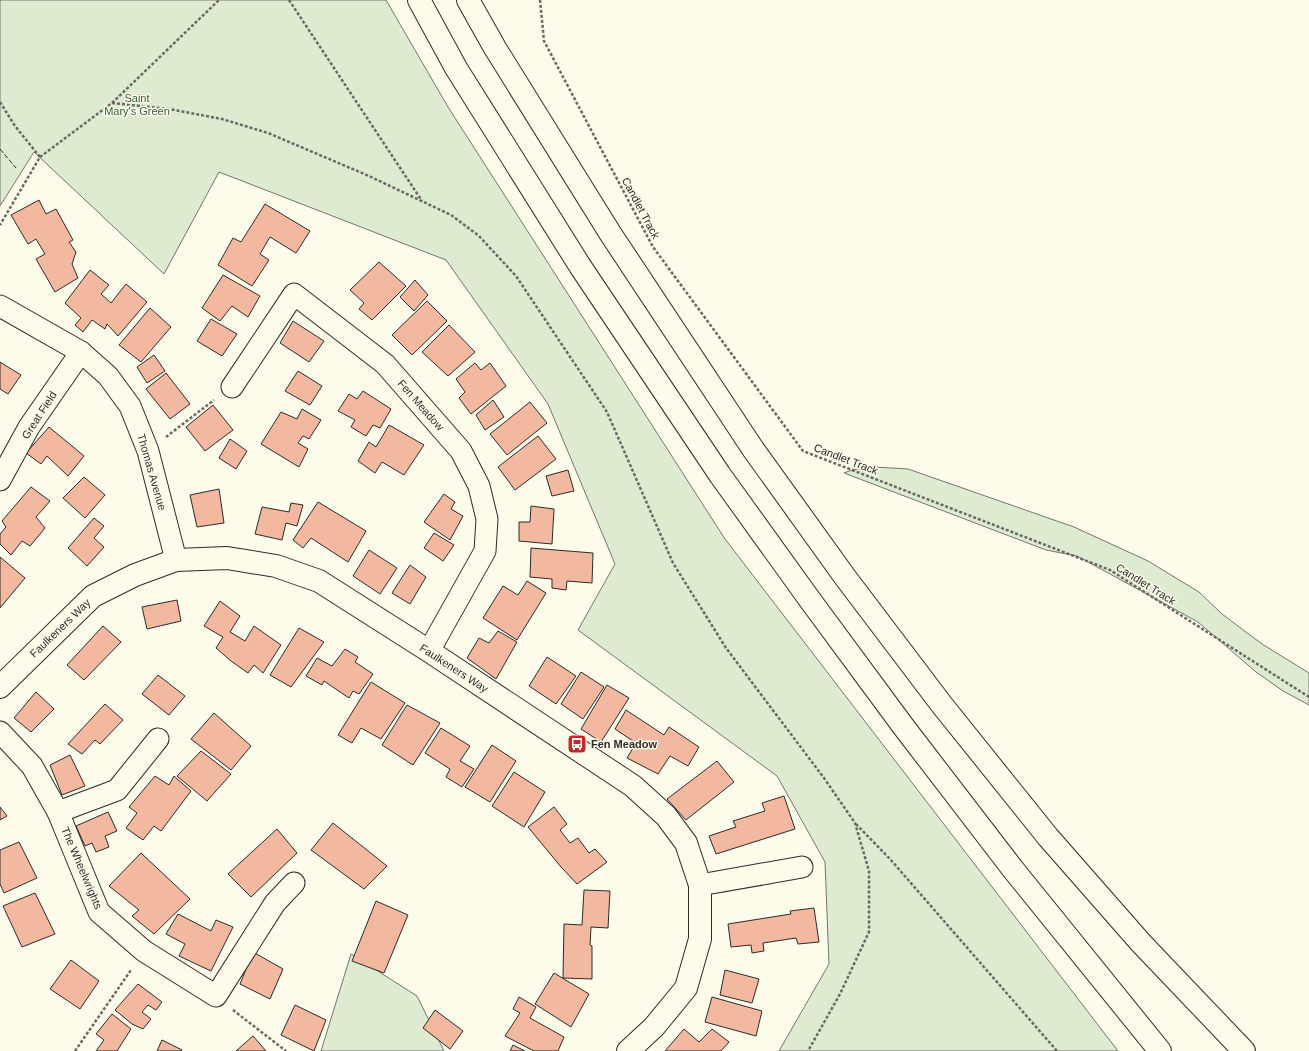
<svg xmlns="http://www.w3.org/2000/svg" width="1309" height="1051" font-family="Arial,sans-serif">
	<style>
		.green { fill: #deebd1; stroke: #74746e }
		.building { fill: #f2b8a0; stroke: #2b2b2b }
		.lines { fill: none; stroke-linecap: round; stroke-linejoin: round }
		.minor-casing { stroke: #2b2b2b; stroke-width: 23 }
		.tertiary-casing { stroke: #2b2b2b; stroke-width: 24 }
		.trunk-casing { stroke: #2b2b2b; stroke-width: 24 }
		.path { stroke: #6a6964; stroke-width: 2.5; stroke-dasharray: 3 2; stroke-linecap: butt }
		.minor { stroke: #fdfbea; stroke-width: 21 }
		.tertiary { stroke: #fdfbea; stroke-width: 22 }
		.trunk { stroke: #fdfbea; stroke-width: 22 }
		.fence { stroke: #2b2b2b; stroke-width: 1; stroke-dasharray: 5 2; stroke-linecap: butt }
		.labels { text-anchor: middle; stroke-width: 3; stroke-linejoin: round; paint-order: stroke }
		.park-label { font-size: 11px; fill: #34623c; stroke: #fdfbea }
		.street-label { font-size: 11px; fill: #2b2b2b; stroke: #fdfbea }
		.poi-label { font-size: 11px; font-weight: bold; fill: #2b2b2b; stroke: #fdfbea; text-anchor: start }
	</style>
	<rect width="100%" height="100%" fill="#fdfbea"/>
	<g class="green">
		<polygon points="0,0 386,0 448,107 725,539 1118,1051 779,1051 829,964 825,862 777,776 578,630 615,564 548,404 446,260 219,172 164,274 34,152 0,206"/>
		<polygon points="874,467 908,469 1074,527 1148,561 1199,592 1222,614 1262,644 1309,673 1309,705 1283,691 1256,672 1198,622 1077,556 1046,550 844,473 852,470"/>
		<polygon points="351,954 417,996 444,1051 321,1051"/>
	</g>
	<g class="building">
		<polygon points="39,200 46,214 56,209 73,240 69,242 76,252 72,264 78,278 55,292 36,259 45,254 36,239 28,244 11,215"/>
		<polygon points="265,204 310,231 296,253 270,237 260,254 269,260 252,286 218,265 233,238 241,242"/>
		<polygon points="379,262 406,286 372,320 359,309 364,303 350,290"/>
		<polygon points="90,270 109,285 101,294 111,303 126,284 147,302 118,336 107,324 105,329 92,320 83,332 75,325 81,318 65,303"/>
		<polygon points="223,275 260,296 248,317 232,306 220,321 202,308"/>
		<polygon points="415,280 428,295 414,311 400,297"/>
		<polygon points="427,301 447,321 412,355 392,335"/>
		<polygon points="150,308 171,327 141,362 119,345"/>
		<polygon points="211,319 237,334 222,356 197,341"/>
		<polygon points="293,321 324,341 309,362 280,343"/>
		<polygon points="449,325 475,352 448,376 422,352"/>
		<polygon points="154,355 165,371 147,383 137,367"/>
		<polygon points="0,362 21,375 8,394 0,389"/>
		<polygon points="475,363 481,370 490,363 506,386 471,414 459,398 465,392 456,379"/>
		<polygon points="298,371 322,386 310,405 285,391"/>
		<polygon points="166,373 190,404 170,419 146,389"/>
		<polygon points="363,391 391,409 380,428 373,425 366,436 351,427 355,420 338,411 349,394 357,399"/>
		<polygon points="493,400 504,417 485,430 476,415"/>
		<polygon points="530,402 547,423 507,455 490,434"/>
		<polygon points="213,405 233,430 205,451 186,427"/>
		<polygon points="302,409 321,420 309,439 303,436 298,443 308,449 299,467 261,444 281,412 297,419"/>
		<polygon points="389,425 424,445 404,475 382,462 375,473 358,461 369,442 376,447"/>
		<polygon points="49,427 84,456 68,476 47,456 41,464 26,453"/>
		<polygon points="538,436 556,459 515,490 498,467"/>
		<polygon points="230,439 247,451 236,469 219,458"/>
		<polygon points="568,470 574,491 552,496 546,476"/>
		<polygon points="84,477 105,495 85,518 63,498"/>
		<polygon points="31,487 50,501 36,517 45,528 30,546 22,541 11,555 0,544 0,534 6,527 2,521"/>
		<polygon points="219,489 224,523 197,527 190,495"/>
		<polygon points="444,494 455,502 451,509 463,516 450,540 424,522"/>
		<polygon points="318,502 366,531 348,562 311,538 303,548 293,540"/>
		<polygon points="291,503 303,505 297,526 286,523 282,540 255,534 262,507 289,512"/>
		<polygon points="531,506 554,509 552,544 519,541 519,522 530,522"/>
		<polygon points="94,518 104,526 94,538 104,547 87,566 68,548"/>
		<polygon points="434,533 454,545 443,561 424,548"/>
		<polygon points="531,548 593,553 592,583 567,581 566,590 552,588 552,579 530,577"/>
		<polygon points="369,550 397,568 380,594 353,576"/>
		<polygon points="0,557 25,578 0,608"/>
		<polygon points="410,565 426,577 410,604 392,593"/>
		<polygon points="527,581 546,593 517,640 483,618 503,586 518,595"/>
		<polygon points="177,600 181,621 147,629 142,607"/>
		<polygon points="220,601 240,616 230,632 245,641 254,626 281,645 263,673 254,665 248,673 231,661 216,648 223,637 204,626"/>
		<polygon points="103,626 121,642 84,680 67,665"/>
		<polygon points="299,628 324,642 291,687 270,675"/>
		<polygon points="498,631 517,642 496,679 467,658 479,638 489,643"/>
		<polygon points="345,649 358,657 355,662 373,674 359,694 353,691 349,698 324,681 322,685 306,676 317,658 332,666"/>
		<polygon points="547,657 576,676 556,704 529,686"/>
		<polygon points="581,672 604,687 583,719 561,704"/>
		<polygon points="158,675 185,696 169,715 142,694"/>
		<polygon points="371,682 405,703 381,739 361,728 352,743 338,735"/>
		<polygon points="607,685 629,698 601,742 581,729"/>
		<polygon points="36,692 54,709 31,732 14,718"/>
		<polygon points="105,704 123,720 100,744 95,740 82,754 68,744"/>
		<polygon points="407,705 440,723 413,765 382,745"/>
		<polygon points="626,710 664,735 669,727 699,747 688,766 670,756 658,774 627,758 636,743 615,729"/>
		<polygon points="214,713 251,746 231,770 191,739"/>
		<polygon points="441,728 470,746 460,761 474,769 462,787 446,777 450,769 425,753"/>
		<polygon points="492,745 516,761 490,802 465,787"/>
		<polygon points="201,751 231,774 207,801 177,776"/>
		<polygon points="70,755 85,786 62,795 50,765"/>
		<polygon points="717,761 734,782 686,820 667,799"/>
		<polygon points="514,772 545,792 524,827 492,806"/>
		<polygon points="155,776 169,785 174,776 191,791 161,831 154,826 143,840 126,828 137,813 129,807"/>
		<polygon points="784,796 795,829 716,854 709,836 736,827 733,821 765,811 762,803"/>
		<polygon points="0,807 7,816 0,820"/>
		<polygon points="554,807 567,824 560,830 570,843 578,838 589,853 595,849 607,862 577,884 561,867 528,827"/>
		<polygon points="108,812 117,831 105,836 109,847 96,852 92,843 85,846 76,826"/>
		<polygon points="333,823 387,866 364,889 311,850"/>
		<polygon points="277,829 297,853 251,897 228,874"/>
		<polygon points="19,842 37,878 4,893 0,884 0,850"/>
		<polygon points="141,853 190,899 154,934 132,916 139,910 109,886"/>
		<polygon points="584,890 610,891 608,928 591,927 590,945 592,946 592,979 563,978 564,924 582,925"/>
		<polygon points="35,893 55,934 22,947 3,906"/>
		<polygon points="376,901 408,915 384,973 352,961"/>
		<polygon points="814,908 819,942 798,944 796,938 763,943 764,951 752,953 751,945 731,947 728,924 791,914 790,911"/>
		<polygon points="178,914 211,931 216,920 233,927 211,971 179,956 185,944 166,934"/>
		<polygon points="253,952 283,969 270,999 240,984"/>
		<polygon points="71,960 99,981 80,1009 50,989"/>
		<polygon points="725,970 759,979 752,1003 720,995"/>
		<polygon points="554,973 589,994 571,1027 535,1004"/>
		<polygon points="138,984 162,1002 156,1010 148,1005 142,1012 151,1019 143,1029 132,1024 115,1010"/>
		<polygon points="519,997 536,1007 530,1018 564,1037 558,1051 534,1051 505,1036 520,1013 513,1009"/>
		<polygon points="712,997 762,1011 756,1036 705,1022"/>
		<polygon points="295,1005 326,1020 314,1051 281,1035"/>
		<polygon points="435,1010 463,1031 450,1049 423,1028"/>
		<polygon points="112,1014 131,1029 117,1051 96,1051 104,1040 96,1034"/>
		<polygon points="684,1029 699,1042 712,1029 729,1042 721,1051 665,1051"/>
		<polygon points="253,1036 266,1051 236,1051"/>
		<polygon points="162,1040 182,1050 181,1051 157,1051"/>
		<polygon points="513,1045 525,1051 510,1051"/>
	</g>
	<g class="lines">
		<defs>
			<g id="minor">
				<polyline points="0,306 81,352 108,376 130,406 148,451 176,560"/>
				<polyline points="232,387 294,294 385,364 461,451 479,486 487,519 485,551 429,651"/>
				<polyline points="0,480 29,427 81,352"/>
				<polyline points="0,732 32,766 58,812 99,912 144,951 216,996 275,903 294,883"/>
				<polyline points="58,812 117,790 158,739"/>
				<polyline points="700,885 802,867"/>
			</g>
			<polyline id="tertiary" points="0,687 93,596 135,575 176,560 227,558 276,566 319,581 429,651 633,786 666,816 686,843 700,885 700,939 686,988 654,1027 628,1051"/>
			<g id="trunk">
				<polyline points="419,0 456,68 580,266 720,475 810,600 903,726 1012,868 1160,1051"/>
				<polyline points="468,0 495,48 610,233 753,449 845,577 942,705 1048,837 1141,943 1244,1051"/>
			</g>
		</defs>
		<use href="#minor" class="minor-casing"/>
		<use href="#tertiary" class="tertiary-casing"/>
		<use href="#trunk" class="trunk-casing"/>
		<g class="path">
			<polyline points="289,0 422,201"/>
			<polyline points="540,0 544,41 653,247 803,451 1110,570 1309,697"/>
			<polyline points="0,102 15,126 40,157 0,225"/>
			<polyline points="112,103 219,0"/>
			<polyline points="40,157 112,103 169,109 222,119 268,133 369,176 451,215 479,236 516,276 607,412 673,563 726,648 824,778 855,823 869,871 869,932 840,994 808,1051"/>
			<polyline points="166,437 214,400"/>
			<polyline points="856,824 890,859 1057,1051"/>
			<polyline points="233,1010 286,1051"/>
			<polyline points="75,1051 131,970"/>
		</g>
		<use href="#minor" class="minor"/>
		<use href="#tertiary" class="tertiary"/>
		<use href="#trunk" class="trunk"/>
		<polyline class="fence" points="0,149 16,168"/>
	</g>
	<defs>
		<symbol id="bus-square" viewBox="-11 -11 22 22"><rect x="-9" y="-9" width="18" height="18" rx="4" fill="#c62828" stroke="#fdfbea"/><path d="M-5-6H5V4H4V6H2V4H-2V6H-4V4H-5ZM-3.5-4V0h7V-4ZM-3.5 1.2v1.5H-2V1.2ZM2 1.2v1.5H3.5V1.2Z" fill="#fff"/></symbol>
	</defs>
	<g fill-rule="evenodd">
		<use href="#bus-square" x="566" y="733" width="22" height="22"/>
	</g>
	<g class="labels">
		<g class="park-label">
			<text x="137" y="102">Saint<tspan x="137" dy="13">Mary's Green</tspan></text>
		</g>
		<g class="street-label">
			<text transform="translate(641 208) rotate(62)" y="4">Candlet Track</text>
			<text transform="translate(421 405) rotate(49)" y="4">Fen Meadow</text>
			<text transform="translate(39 415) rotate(-57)" y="4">Great Field</text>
			<text transform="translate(846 459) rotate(21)" y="4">Candlet Track</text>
			<text transform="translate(152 472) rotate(74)" y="4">Thomas Avenue</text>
			<text transform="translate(1146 584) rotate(32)" y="4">Candlet Track</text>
			<text transform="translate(60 628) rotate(-44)" y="4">Faulkeners Way</text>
			<text transform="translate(454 668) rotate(33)" y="4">Faulkeners Way</text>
			<text transform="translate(82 868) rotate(67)" y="4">The Wheelwrights</text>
		</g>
		<g class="poi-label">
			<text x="591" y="748">Fen Meadow</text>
		</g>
	</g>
</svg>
